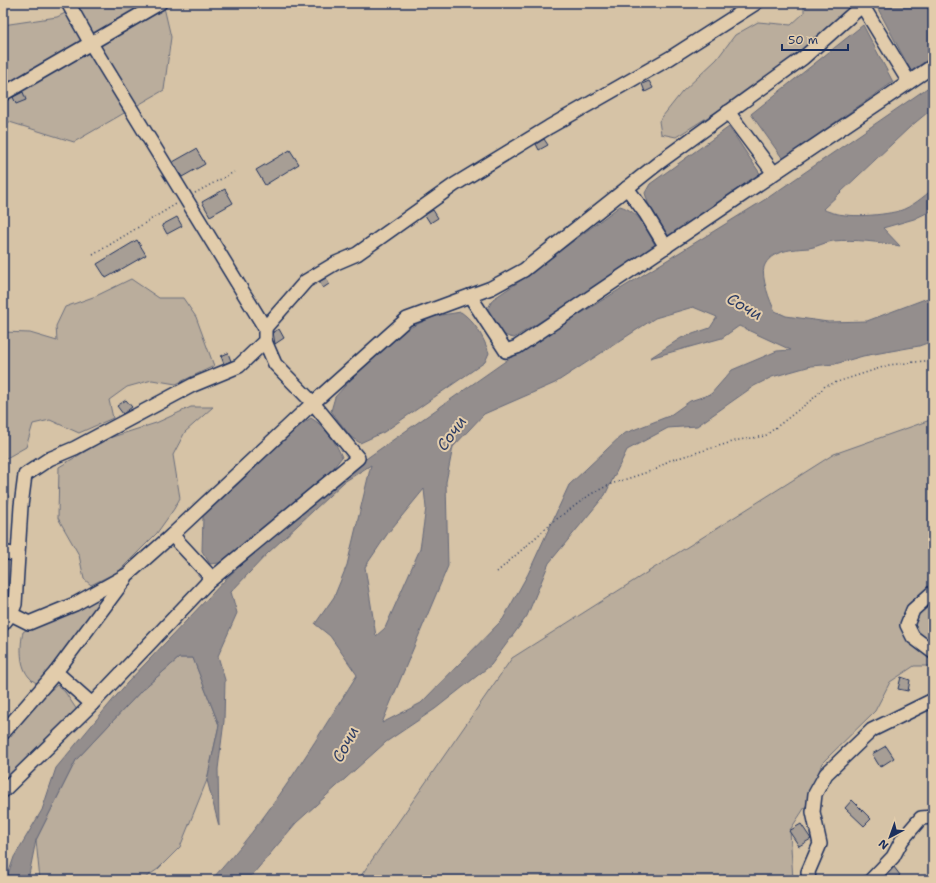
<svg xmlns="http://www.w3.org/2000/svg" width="936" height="883" font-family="'Shantell Sans',sans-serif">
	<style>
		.green { fill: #baad9c; stroke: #6a6e7d }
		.water { fill: #948e8d; stroke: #64687a; fill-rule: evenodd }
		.building { fill: #a79e95; stroke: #1b2f5e }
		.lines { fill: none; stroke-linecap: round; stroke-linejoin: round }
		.minor-casing { stroke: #1b2f5e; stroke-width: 16 }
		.path { stroke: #1b2f5e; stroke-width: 1.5; stroke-dasharray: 1 3; stroke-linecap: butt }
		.minor { stroke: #e2ccab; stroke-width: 13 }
		.labels { text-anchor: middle; stroke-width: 4; stroke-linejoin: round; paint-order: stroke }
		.water-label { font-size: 16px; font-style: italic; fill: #2d3d65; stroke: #e2ccab }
	</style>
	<rect width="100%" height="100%" fill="#d6c3a6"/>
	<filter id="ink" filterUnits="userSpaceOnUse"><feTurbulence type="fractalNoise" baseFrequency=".025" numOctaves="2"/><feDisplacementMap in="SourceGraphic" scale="8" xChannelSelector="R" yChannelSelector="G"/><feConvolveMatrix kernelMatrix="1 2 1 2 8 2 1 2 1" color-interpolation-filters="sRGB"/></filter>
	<g filter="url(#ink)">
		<g class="green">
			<polygon points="86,3 163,3 171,37 164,90 74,142 3,120 3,25 57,17"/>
			<polygon points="804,3 854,3 772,77 676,137 661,134 659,121 682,92 717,59 735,35 758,22 791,25 804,13"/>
			<polygon points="131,279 159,298 183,298 196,317 214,366 176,384 152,380 127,387 109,400 113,418 79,433 50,420 33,424 26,447 3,460 3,332 30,333 57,341 56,326 65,307 96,296"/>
			<polygon points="191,407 213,407 185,432 173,455 180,498 174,509 157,533 119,571 91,585 84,579 79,555 58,518 59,467 106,439 156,423"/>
			<polygon points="933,419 933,666 914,666 890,682 875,711 822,763 809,801 790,830 793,880 358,880 512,658 834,454"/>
			<polygon points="3,486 9,497 3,528"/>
			<path d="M101 595H104L105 598 40 685C37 683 32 681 30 678 19 667 20 645 23 632L40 621Z"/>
			<polygon points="179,658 193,658 219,725 207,780 180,847 158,869 142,880 40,880 36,840 76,760 142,690"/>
			<polygon points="57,685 65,692 79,713 3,786 3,743 46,694"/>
		</g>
		<g class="water">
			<polygon points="882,3 933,3 933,56 911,71 877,7"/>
			<polygon points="863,25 893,82 783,159 751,114"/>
			<path d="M933 84V108L910 127 823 209C841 219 879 216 899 211 912 207 923 197 933 189V210L914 219 883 228 900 246C879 242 855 239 833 241 825 242 817 247 809 248 794 249 770 250 764 267 761 277 770 302 775 311L786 316 828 322 867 321 933 296V341L919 346 863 356 835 364 811 366 772 377 754 386 697 426 668 428 627 450 605 495 549 563 527 616 491 665 435 709 386 742 296 823 248 880H211C269 819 312 746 357 675L330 636 315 624 334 597 347 565 371 465 344 482 268 553 231 592 237 613 218 656 225 680 224 721 218 769 219 826 207 780 219 725 193 658H179L142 690 76 760 36 840 28 880H6L14 857 42 810 56 768 127 683 228 577 323 489 517 353 769 197ZM693 307 717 317 710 328 681 338 650 358 722 338 739 326 791 350 777 351 732 370 711 394 690 401 669 416 623 434 569 485 528 574 503 619 421 703 382 723 448 566 446 482 453 447 484 414 555 383 655 318ZM424 489 426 508 420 549 385 628 376 636 365 567 388 533Z"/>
			<polygon points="729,127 761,175 669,237 648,203 645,193 650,184"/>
			<path d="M620 206C640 212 646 229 655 245L653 251 514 338C500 336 490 325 486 312L493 299 520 281Z"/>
			<path d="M461 312C475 322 483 336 489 353L485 362 384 432 360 443 351 437 331 411 335 397 366 363 407 329 435 316Z"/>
			<path d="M311 418C326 427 335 441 342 457L331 471 219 563 210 564 202 551 203 516 290 432Z"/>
		</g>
		<g class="building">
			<polygon points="649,81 653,88 645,92 642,84"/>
			<polygon points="23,92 26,100 16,104 13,97"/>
			<polygon points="544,139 548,145 539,150 536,144"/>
			<polygon points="196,149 205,164 182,177 173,162"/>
			<polygon points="290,150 299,164 265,185 256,170"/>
			<polygon points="225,189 233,203 210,216 202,202"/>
			<polygon points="433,210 438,218 430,223 425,215"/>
			<polygon points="177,217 182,226 167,234 162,225"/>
			<polygon points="137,240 146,255 106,278 97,264"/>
			<polygon points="326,278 329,284 323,288 319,282"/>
			<polygon points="279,329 284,338 275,344 273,332"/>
			<polygon points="228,353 231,361 224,364 221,356"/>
			<polygon points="126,400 132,407 123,414 117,406"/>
			<polygon points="901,677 910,680 908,691 898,689"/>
			<polygon points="886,746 894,758 880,767 872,754"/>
			<polygon points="852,800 871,819 864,826 845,808"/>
			<polygon points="801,824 811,839 799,846 789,831"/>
			<polygon points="894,867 900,875 894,880 882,880"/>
		</g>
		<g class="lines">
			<defs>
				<g id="minor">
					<polyline points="862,5 909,82"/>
					<polyline points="3,94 160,3"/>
					<polyline points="728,112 773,172"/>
					<polyline points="627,188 646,214 666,247"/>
					<polyline points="470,296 506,351 517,347 933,66"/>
					<polyline points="265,328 306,281 336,263 357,254 454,185 549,127 670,58 756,3"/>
					<polyline points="172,535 210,576 207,583 358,458 313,403 407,319 491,288 524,270 661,161 803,58 865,3"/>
					<polyline points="3,552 18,555"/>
					<polyline points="125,579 56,672 92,704 207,583"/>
					<polyline points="933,592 913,610 907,625 913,637 933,652"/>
					<polyline points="11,614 29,623 75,604 127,575 172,535 313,403 275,364 265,341"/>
					<polyline points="3,624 11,614 15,604 21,506 25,475 49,459 75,448 193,385 239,366 265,341 265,328 90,42 68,3"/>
					<polyline points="3,733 56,672"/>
					<polyline points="3,791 92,704"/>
					<polyline points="809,880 808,872 820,844 813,812 815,794 826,774 872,730 933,700"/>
					<polyline points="871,880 893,857 902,840 921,818 933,817"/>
				</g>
			</defs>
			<use href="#minor" class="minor-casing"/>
			<g class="path">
				<polyline points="195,193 234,172"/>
				<polyline points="93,255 176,204"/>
				<polyline points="497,572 554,521 591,494 611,484 657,469 668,461 739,440 765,436 815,397 825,386 889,365 933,360"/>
			</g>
			<use href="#minor" class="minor"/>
		</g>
	</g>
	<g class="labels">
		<g class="water-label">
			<text transform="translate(745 306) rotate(30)" y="6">Сочи</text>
			<text transform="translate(451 433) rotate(-54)" y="6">Сочи</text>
			<text transform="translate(345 744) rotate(-62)" y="6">Сочи</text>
		</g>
	</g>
	<rect width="936" height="883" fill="none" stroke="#e2ccab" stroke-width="16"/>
	<rect x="8" y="8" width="920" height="867" fill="none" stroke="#1b2f5e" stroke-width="1.5" filter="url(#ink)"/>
	<g transform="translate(890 837) rotate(221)" stroke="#e2ccab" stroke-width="3" paint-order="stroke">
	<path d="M0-3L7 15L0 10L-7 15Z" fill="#1b2f5e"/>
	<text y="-6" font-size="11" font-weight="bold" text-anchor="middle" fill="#1b2f5e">N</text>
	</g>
	<path d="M782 44v6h66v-6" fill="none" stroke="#1b2f5e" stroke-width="2"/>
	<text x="788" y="44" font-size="12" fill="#1b2f5e" stroke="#e2ccab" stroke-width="3" paint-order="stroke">50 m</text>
</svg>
